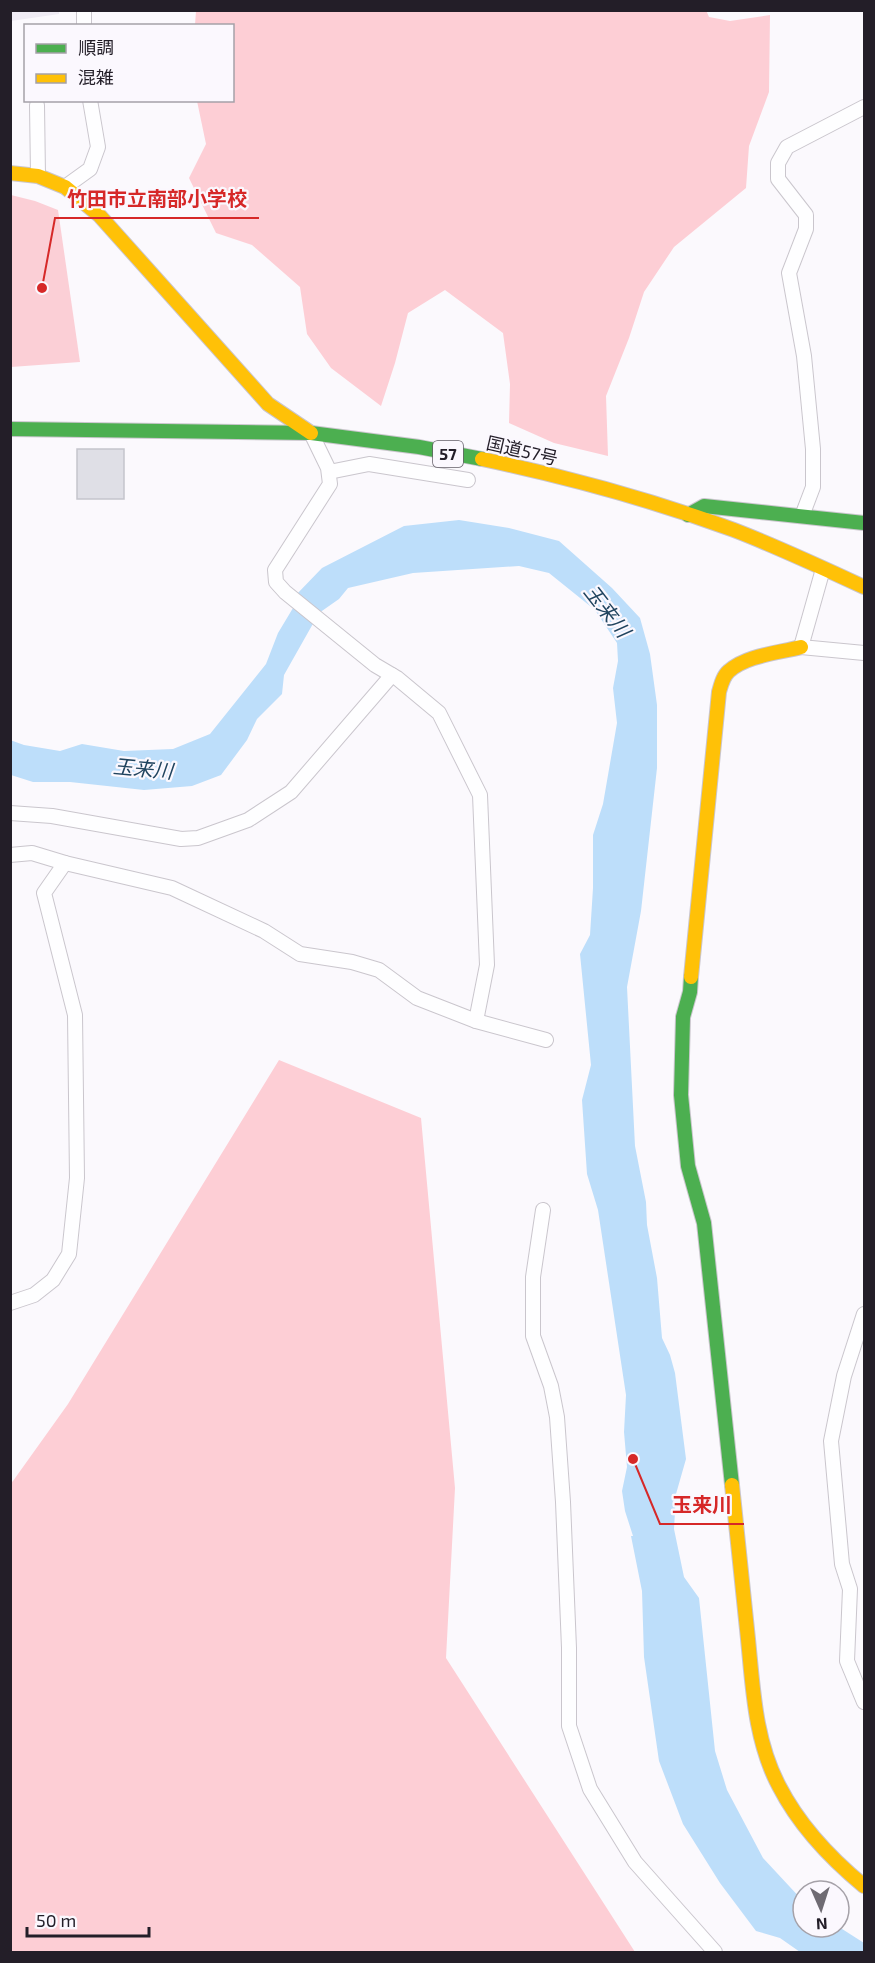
<svg xmlns="http://www.w3.org/2000/svg" width="875" height="1963" font-family="'Exo 2','Noto Sans JP',sans-serif">
	<style>
		.built { fill: #efebf4 }
		.green { fill: #fbcfd6 }
		.forest { fill: #fdced5 }
		.water { fill: #bddefa }
		.building { fill: #dfdfe6; stroke: #c5c5cc; stroke-width: 1.5 }
		.lines { fill: none; stroke-linecap: round; stroke-linejoin: round }
		.street-casing { stroke: #cac6cd; stroke-width: 16 }
		.fast-casing { stroke: #cac6cd; stroke-width: 16 }
		.slow-casing { stroke: #cac6cd; stroke-width: 16 }
		.street { stroke: #fefeff; stroke-width: 14 }
		.fast { stroke: #4caf50; stroke-width: 14 }
		.slow { stroke: #ffc107; stroke-width: 14 }
		.labels { text-anchor: middle; stroke-width: 4.5; stroke-linejoin: round; paint-order: stroke }
		.shield { fill: #fbf8fe; stroke: #645f68; stroke-width: 1.5 }
		.shield-label { font-size: 16px; font-weight: bold; fill: #231e28 }
		.street-label { font-size: 18px; fill: #231e28; stroke: #fbf8fe }
		.water-label { font-size: 20px; font-style: italic; fill: #20445f; stroke: #fbf8fe }
		.leader { fill: none; stroke: #d62828; stroke-width: 2 }
		.callout-dot { fill: #d62828; stroke: #fbf8fe; stroke-width: 2 }
		.callout-label { font-size: 20px; text-anchor: middle; font-weight: bold; fill: #d62828; stroke: #fbf8fe; stroke-width: 4.5; stroke-linejoin: round; paint-order: stroke }
	</style>
	<rect width="100%" height="100%" fill="#fbf9fd"/>
	<polygon class="built" points="11,10 59,11 59,14 11,21"/>
	<polygon class="green" points="11,195 35,201 58,210 80,362 11,367"/>
	<g class="forest">
		<polygon points="706,10 709,17 730,21 770,15 769,92 749,146 746,188 674,247 644,292 629,338 606,396 608,456 554,443 509,423 510,384 503,333 445,290 408,313 395,363 381,406 331,368 307,334 300,287 252,245 216,233 189,178 206,144 197,101 232,100 232,26 195,25 196,11"/>
		<polygon points="279,1060 421,1118 455,1488 446,1658 635,1952 11,1952 11,1483 13,1481 68,1404"/>
	</g>
	<polygon class="water" points="459,520 509,528 559,541 612,588 640,618 650,654 657,705 657,768 641,911 627,987 635,1146 646,1202 647,1225 657,1278 662,1338 670,1355 675,1373 686,1459 676,1494 674,1529 684,1577 699,1598 715,1751 727,1790 763,1858 803,1901 803,1927 839,1927 864,1943 864,1952 800,1952 780,1938 756,1931 720,1883 683,1824 659,1761 644,1657 642,1591 631,1536 633,1536 625,1511 622,1491 627,1467 624,1432 626,1395 598,1210 587,1174 582,1100 591,1065 580,954 590,935 593,888 593,835 603,804 617,723 613,688 618,661 617,643 595,610 549,573 519,566 413,573 348,588 339,599 319,613 284,675 282,694 257,719 247,740 221,775 192,786 144,790 70,782 33,782 11,775 10,740 24,745 60,751 82,744 124,751 173,749 210,734 266,664 278,633 293,608 295,596 322,568 404,526"/>
	<rect class="building" x="77" y="449" width="47" height="50"/>
	<g class="lines">
		<defs>
			<g id="street">
				<polyline points="84,10 84,26"/>
				<polyline points="37,105 38,176"/>
				<polyline points="65,187 90,169 98,147 90,100"/>
				<polyline points="311,433 328,468 330,484 275,570 276,582 285,592 375,665 397,678 439,713 480,795 487,965 476,1021"/>
				<polyline points="329,472 369,464 468,480"/>
				<polyline points="802,516 813,487 813,449 804,356 789,273 806,229 806,215 778,179 778,163 787,147 864,107"/>
				<polyline points="823,569 801,647 864,653"/>
				<polyline points="10,813 52,816 181,839 198,838 248,820 291,792 392,675"/>
				<polyline points="10,855 32,853 65,863 172,888 264,931 300,954 352,962 379,970 417,998 476,1021 546,1040"/>
				<polyline points="543,1210 533,1277 533,1336 551,1386 557,1417 563,1502 569,1648 569,1726 590,1789 635,1862 715,1952"/>
				<polyline points="10,1303 34,1295 53,1280 69,1254 77,1178 75,1015 44,893 65,863"/>
				<polyline points="864,1314 844,1376 831,1441 842,1564 850,1589 847,1661 864,1702"/>
			</g>
			<g id="fast">
				<polyline points="10,429 311,433 419,447 482,459"/>
				<polyline points="688,515 704,506 864,523"/>
				<polyline points="691,977 690,992 683,1017 681,1095 688,1166 704,1223 732,1485"/>
			</g>
			<g id="slow">
				<polyline points="10,173 38,176 65,187 99,215 268,404 311,433"/>
				<path d="M482 459C568 477 652 500 734 530 778 547 821 567 864 587"/>
				<path d="M691 977 719 692C721 685 723 676 729 671 747 655 779 653 801 647"/>
				<path d="M732 1485C737 1537 743 1588 748 1639 753 1689 755 1741 779 1786 799 1825 830 1858 864 1886"/>
			</g>
		</defs>
		<use href="#street" class="street-casing"/>
		<use href="#fast" class="fast-casing"/>
		<use href="#slow" class="slow-casing"/>
		<use href="#street" class="street"/>
		<use href="#fast" class="fast"/>
		<use href="#slow" class="slow"/>
	</g>
	<g class="labels">
		<rect class="shield" x="433" y="441" width="30" height="26" rx="4.5"/>
		<g class="shield-label">
			<text x="448" y="460">57</text>
		</g>
		<g class="street-label">
			<text transform="translate(522 451) rotate(13)" y="6">国道57号</text>
		</g>
		<g class="water-label">
			<text transform="translate(607 611) rotate(52)" y="7">玉来川</text>
			<text transform="translate(143 769) rotate(5)" y="7">玉来川</text>
		</g>
	</g>
	<path class="leader" d="M42 288L55 218H259M633 1459L660 1524H744"/>
	<g class="callout-dot">
		<circle cx="42" cy="288" r="6"/>
		<circle cx="633" cy="1459" r="6"/>
	</g>
	<g class="callout-label">
		<text x="157" y="206">竹田市立南部小学校</text>
		<text x="702" y="1512">玉来川</text>
	</g>
	<rect width="875" height="1963" fill="none" stroke="#231e28" stroke-width="24"/>
	<rect x="24" y="24" width="210" height="78" fill="#fbf8fe" stroke="#a5a1a8" stroke-width="1.5"/>
	<rect x="36" y="44" width="30" height="9" fill="#4caf50" stroke="#a5a1a8" stroke-width="1.5"/>
	<text x="78" y="54" font-size="18" fill="#231e28">順調</text>
	<rect x="36" y="74" width="30" height="9" fill="#ffc107" stroke="#a5a1a8" stroke-width="1.5"/>
	<text x="78" y="84" font-size="18" fill="#231e28">混雑</text>
	<g transform="translate(821 1909) rotate(177)"><circle r="28" fill="#fbf8fe" stroke="#a5a1a8" stroke-width="1.5"/>
	<path d="M0-4.5L10 22L0 15L-10 22Z" fill="#6f6b73"/>
	<text y="-9" font-size="16" font-weight="bold" text-anchor="middle" fill="#231e28">N</text>
	</g>
	<path d="M27 1927v9h122v-9" fill="none" stroke="#231e28" stroke-width="3"/>
	<text x="36" y="1927" font-size="18" fill="#231e28" stroke="#fbf8fe" stroke-width="4.5" paint-order="stroke">50 m</text>
</svg>
